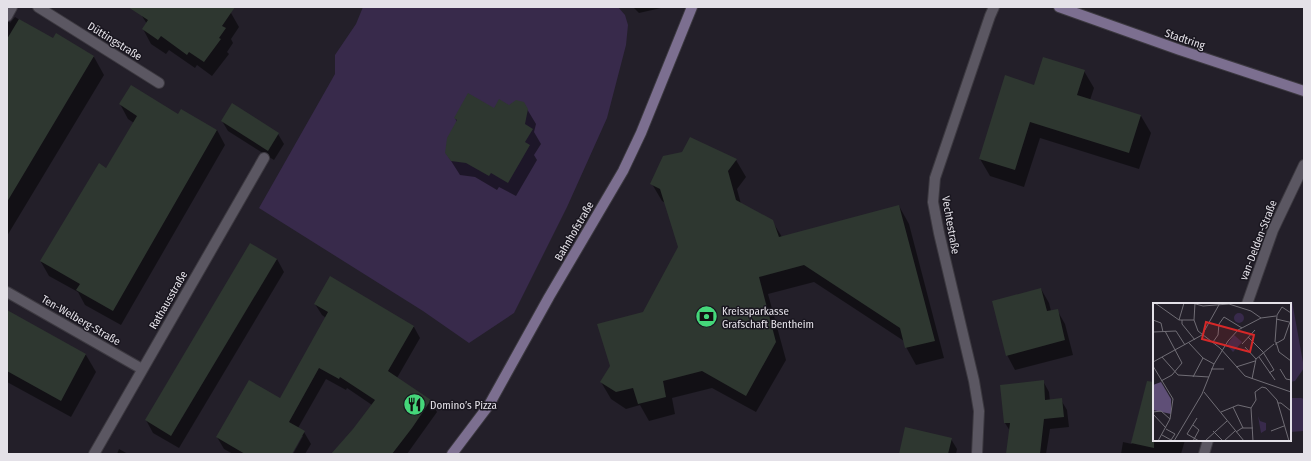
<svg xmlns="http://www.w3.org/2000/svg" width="1311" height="461" font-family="'Fira Sans Condensed',sans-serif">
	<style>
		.green { fill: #382a4b }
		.shadow { fill: #0007 }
		.building { fill: #2e3730 }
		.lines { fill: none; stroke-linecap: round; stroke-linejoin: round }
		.street-casing { stroke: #3c3940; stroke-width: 12 }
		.secondary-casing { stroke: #3c3940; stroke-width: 12 }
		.street { stroke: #5b5762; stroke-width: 10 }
		.secondary { stroke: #7c6f90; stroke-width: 10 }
		.labels { text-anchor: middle; stroke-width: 3; stroke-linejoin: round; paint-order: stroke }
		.street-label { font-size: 11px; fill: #e4e1e8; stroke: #19161f }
		.poi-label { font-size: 11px; fill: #e4e1e8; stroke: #19161f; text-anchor: start }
		.inset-road { fill: none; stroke: #706d75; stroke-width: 1 }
		.view { fill: #d62828; fill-opacity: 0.15; stroke: #d62828; stroke-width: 2 }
		.inset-edge { fill: none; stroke: #e4e1e8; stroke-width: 2 }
	</style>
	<rect width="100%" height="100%" fill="#231f29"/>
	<g class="green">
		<polygon points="363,7 618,7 625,15 628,25 626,45 607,118 567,207 514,313 469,343 423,311 259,208 335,74 335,55 356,24"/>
		<polygon points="1292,301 1304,368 1295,381 1290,382 1290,305"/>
		<polygon points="1290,398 1301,398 1304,399 1304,431 1290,432"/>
	</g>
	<g class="shadow">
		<polygon points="149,7 222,7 231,13 239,27 231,39 233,43 227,52 229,54 212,76 197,65 195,68 169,50 166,54 151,44 143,29 147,24 142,16"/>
		<polygon points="633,7 660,7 661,8 639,13"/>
		<polygon points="15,17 54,40 57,35 94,57 104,75 7,236 7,18 10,23"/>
		<polygon points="1084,71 1094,88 1090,100 1141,116 1151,133 1139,169 1040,138 1024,187 990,176 980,159 1035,86"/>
		<polygon points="120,104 178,115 217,130 225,145 121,325 85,305 78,292 49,276 41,262 99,165 106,169 134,123 128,119"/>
		<polygon points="509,106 527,109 536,124 534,132 541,144 534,155 537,160 516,196 499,187 497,190 475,177 460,175 446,153 457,122 455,118"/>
		<polygon points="222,121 278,134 284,144 274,160 228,131"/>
		<polygon points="736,160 746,177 737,189 741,204 772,221 782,237 899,206 909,224 944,358 916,365 906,347 904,341 814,282 768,294 786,360 756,412 712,388 672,398 675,414 649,421 640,405 626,409 611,399 601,382 644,313 679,247 666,203 662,201 652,184"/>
		<polygon points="277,259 284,272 179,448 153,433 146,420"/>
		<polygon points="1041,289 1049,303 1051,311 1057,310 1065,324 1073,355 1015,370 1007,355"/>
		<polygon points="315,304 414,327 420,338 397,378 431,401 437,412 407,454 332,454 354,429 372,405 347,388 346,390 326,379 298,428 304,432 311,444 305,454 293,454 303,436 301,436 291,454 248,454 244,452 242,454 233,454 224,449 217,437 280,399 326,318 322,315"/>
		<polygon points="7,311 86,355 96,372 71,417 7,382"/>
		<polygon points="1043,381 1049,392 1050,401 1061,400 1067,410 1069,427 1050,429 1046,454 1007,454 1010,431 1005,423 1001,386"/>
		<polygon points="1146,390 1154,392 1154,440 1185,440 1181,454 1121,454 1123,442 1132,444"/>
		<polygon points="951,439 957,449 956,454 900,454"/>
		<polygon points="119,449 128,454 117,454"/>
	</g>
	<g class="building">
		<polygon points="128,7 235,7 222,26 226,28 219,38 221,39 204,62 189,52 187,55 161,36 158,40 142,29 148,20"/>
		<polygon points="19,19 53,38 56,33 94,56 7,202 7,39"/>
		<polygon points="1043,57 1085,70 1077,95 1141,115 1129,153 1030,122 1015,170 979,159 1005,75 1034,85"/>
		<polygon points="131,85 178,114 181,109 217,130 113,311 76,290 80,284 40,261 99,163 106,168 137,116 119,104"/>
		<polygon points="468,93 494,108 499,99 509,105 516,100 524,102 528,109 525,124 533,129 525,142 530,145 508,183 491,173 489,176 466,163 451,161 445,153 447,138 457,120 454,118"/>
		<polygon points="232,103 279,133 268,151 221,121"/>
		<polygon points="690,137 737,159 728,171 736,200 773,220 779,237 899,205 935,341 905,348 900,328 804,265 759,277 776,342 746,396 702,371 663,381 666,397 638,404 633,388 616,392 600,382 610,366 597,324 643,312 678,247 660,189 650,184 663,156 682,152"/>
		<polygon points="250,243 277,259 171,436 145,420"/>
		<polygon points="330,276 414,326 388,371 431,400 412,428 392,454 331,454 353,429 375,400 340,377 339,379 319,368 289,422 305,431 292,454 245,454 216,437 249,380 280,398 328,312 314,304"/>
		<polygon points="1041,288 1047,311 1058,309 1065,340 1006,356 992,301"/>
		<polygon points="7,310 86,354 61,401 7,371"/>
		<polygon points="1044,380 1045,400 1062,398 1064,417 1044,419 1040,454 1006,454 1010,423 1004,423 1000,385"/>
		<polygon points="1147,381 1154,382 1154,448 1131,443"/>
		<polygon points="905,427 952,438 948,454 899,454"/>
	</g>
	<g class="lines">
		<defs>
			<g id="street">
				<polyline points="38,7 159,83"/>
				<polyline points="7,16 12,7"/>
				<polyline points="7,292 142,369"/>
				<polyline points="1247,304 1273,230 1304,165"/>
				<polyline points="94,454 264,158"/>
				<polyline points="977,454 979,411 974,381 939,233 933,202 935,178 990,16 994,7"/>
				<polyline points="1204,454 1208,440"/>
			</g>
			<g id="secondary">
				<polyline points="1059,7 1180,50 1304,91"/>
				<polyline points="452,454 489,405 549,297 623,171 641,133 692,7"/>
			</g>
		</defs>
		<use href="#street" class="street-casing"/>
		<use href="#secondary" class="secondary-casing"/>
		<use href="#street" class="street"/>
		<use href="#secondary" class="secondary"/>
	</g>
	<defs>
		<symbol id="bank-disc" viewBox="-11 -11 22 22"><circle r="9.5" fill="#45d77a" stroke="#19161f"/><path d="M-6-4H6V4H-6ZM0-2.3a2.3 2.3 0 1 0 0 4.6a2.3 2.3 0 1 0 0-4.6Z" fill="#111"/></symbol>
		<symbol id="restaurant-disc" viewBox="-11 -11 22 22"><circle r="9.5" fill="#45d77a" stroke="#19161f"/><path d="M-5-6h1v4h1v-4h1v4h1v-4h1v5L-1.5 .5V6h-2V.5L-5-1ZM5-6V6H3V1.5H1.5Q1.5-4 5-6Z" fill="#111"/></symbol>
	</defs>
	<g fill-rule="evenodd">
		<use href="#bank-disc" x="694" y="304" width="25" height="25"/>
		<use href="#restaurant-disc" x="402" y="392" width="25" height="25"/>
	</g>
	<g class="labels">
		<g class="street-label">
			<text transform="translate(1185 39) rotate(19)" y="4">Stadtring</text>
			<text transform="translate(115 41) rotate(32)" y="4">Düttingstraße</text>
			<text transform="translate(951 225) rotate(80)" y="4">Vechtestraße</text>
			<text transform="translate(574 231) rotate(-60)" y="4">Bahnhofstraße</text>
			<text transform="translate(1258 240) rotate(-69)" y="4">van-Delden-Straße</text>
			<text transform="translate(168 300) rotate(-60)" y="4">Rathausstraße</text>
			<text transform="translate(81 320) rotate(30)" y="4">Ten-Welberg-Straße</text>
		</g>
		<g class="poi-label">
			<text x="722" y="315">Kreissparkasse<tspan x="722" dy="13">Grafschaft Bentheim</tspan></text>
			<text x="430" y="409">Domino’s Pizza</text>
		</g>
	</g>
	<g transform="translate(1153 303)">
		<rect width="138" height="138" fill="#231f29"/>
		<path d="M81 15a5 5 0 1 1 10 0a5 5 0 1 1-10 0ZM81 32 89 39 80 49 74 42ZM105 113 107 118 113 120V127L108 130Z" fill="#382a4b"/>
		<path d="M8 79 18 96V111L0 107V82Z" fill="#5f4f77"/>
		<path class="inset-road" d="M2 0 26 17H41M39 0 50 3 76 1 98 8 108 15M42 0 41 17 45 28 67 45 92 73 138 89M123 16 136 19M0 17 8 20 10 29M26 17 31 0M29 17V21L42 37M0 29 23 28 32 42M95 34 110 49 121 67 116 70M60 39 65 32 66 21 71 14 89 25M122 39 124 12 129 4 138 10M36 40 50 55 61 61M124 40 131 36 138 16M89 41 102 27M123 42V39L126 49 138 58M92 44 103 56M9 54 25 72 56 74M106 54 122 77M0 59 49 32 67 0M0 63 20 96 17 116 5 138M83 64 102 58M58 66H71M127 66 133 76 138 77M40 74 50 55M99 76 103 56 121 41M8 78 19 72 29 60 12 28M113 85 124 97 136 138M51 89 91 138M125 100H128L138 108M80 104 90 125M98 105 100 138M98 105 103 97 102 89 109 84 113 85M0 109 8 108 17 116M68 109 85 102 98 105M0 111 13 125M44 115 34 131 46 138M60 128 70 138M118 128 131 123M83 129 89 125H100M9 132 18 137 22 131 13 126M21 138 49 91 61 61 75 38 85 27 108 15 123 13M40 138 46 127 40 122M52 138 74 118M71 138 82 128"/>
		<path class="view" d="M53 19 101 32 97 49 49 36Z"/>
		<rect width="138" height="138" class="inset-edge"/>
	</g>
	<rect width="1311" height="461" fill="none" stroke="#e4e1e8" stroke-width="16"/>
</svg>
